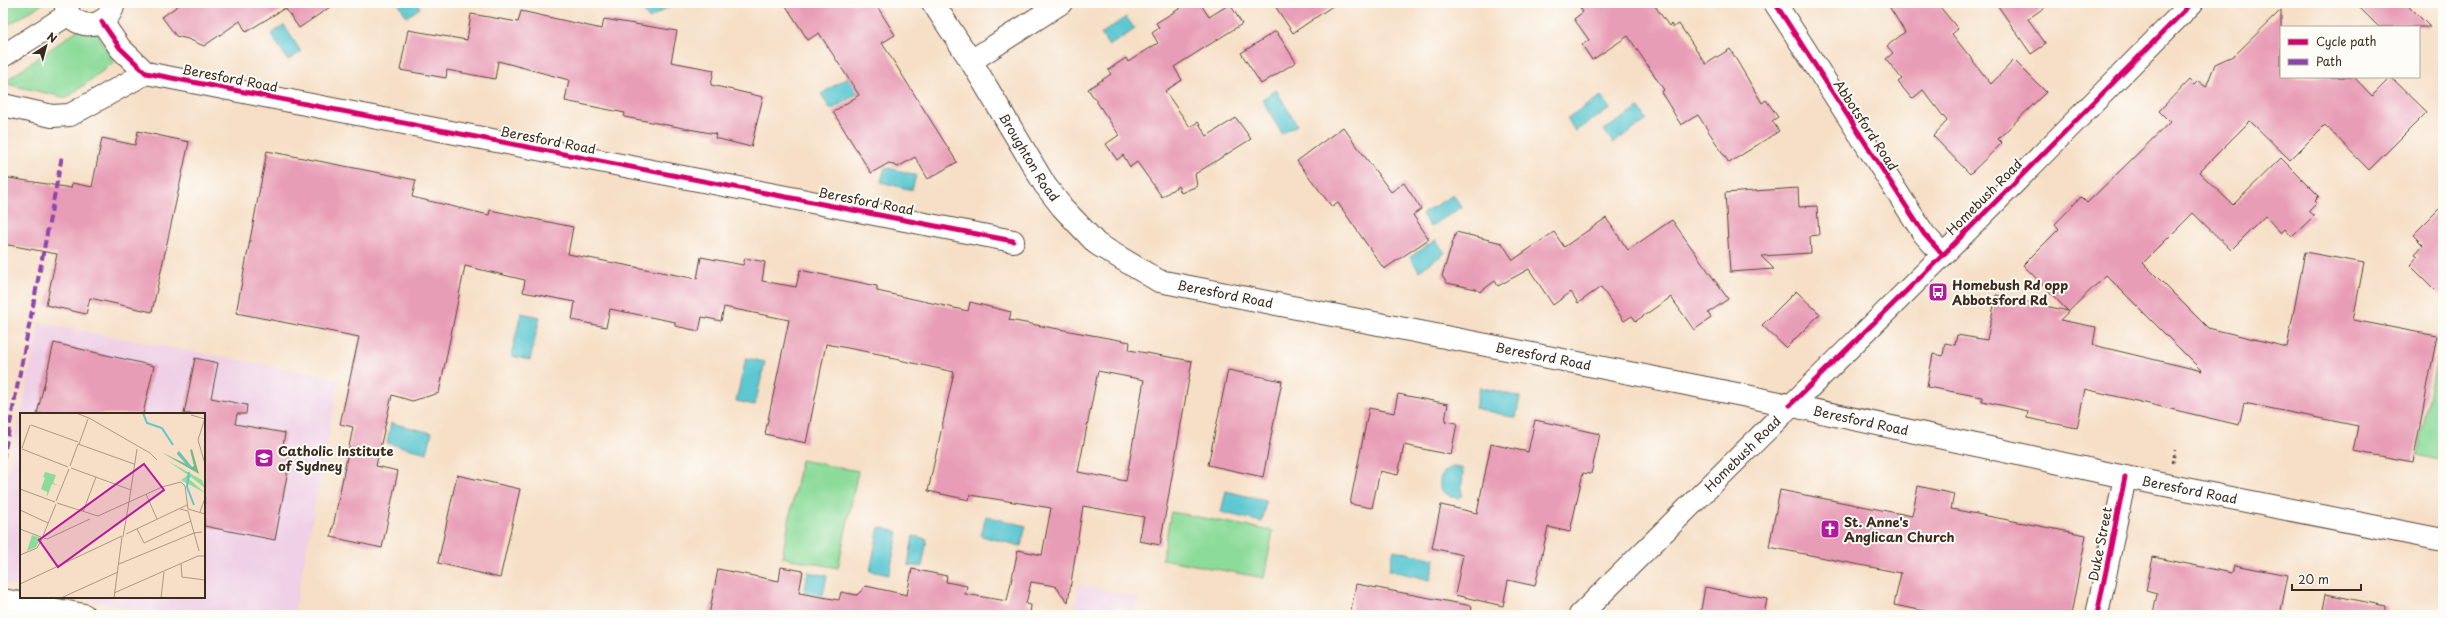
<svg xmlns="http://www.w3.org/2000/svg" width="2446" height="618" font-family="'Playpen Sans',sans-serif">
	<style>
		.built { fill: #efd0e6 }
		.green { fill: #8cdb9a; stroke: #64825c }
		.water { fill: #5bc7d1; stroke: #4b7878 }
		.building { fill: #e89db6; fill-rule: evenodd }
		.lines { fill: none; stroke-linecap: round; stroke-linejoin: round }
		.street-casing { stroke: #574537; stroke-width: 24 }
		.secondary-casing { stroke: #574537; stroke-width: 24 }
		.path { stroke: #574537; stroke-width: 2.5; stroke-dasharray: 3 3; stroke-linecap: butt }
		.street { stroke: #fff; stroke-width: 22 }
		.secondary { stroke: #fff; stroke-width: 22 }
		.quiet { stroke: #8e44ad; stroke-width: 4; stroke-dasharray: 8 4; stroke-linecap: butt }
		.cycleway-casing { stroke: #fdfcf7; stroke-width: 8 }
		.cycleway { stroke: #d6006c; stroke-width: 5 }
		.labels { text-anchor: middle; stroke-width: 4; stroke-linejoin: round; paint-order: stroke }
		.street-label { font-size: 13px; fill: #3b2a1e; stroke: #fdfcf7 }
		.poi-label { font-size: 13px; font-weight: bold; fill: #3b2a1e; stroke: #fdfcf7; text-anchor: start }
		.inset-river { fill: none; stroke: #5bc7d1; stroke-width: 2 }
		.inset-road { fill: none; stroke: #ab9783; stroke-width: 1 }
		.view { fill: #b5179e; fill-opacity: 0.15; stroke: #b5179e; stroke-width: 2 }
		.inset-edge { fill: none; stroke: #3b2a1e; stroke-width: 2 }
	</style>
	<rect width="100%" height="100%" fill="#fdfcf7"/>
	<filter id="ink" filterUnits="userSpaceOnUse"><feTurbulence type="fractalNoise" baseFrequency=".025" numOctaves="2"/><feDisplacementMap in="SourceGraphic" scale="8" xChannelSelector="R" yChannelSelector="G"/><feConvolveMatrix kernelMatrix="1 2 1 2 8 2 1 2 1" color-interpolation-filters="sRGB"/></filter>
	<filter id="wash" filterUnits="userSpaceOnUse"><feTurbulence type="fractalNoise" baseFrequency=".012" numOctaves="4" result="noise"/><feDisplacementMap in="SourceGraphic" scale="16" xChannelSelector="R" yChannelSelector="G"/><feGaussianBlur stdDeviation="0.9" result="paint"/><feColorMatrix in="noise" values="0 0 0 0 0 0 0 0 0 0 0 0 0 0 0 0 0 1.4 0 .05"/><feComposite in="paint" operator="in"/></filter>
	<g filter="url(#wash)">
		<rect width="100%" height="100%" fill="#f6dfc6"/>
		<g class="built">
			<polygon points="39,323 339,379 294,615 164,615 73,597 204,597 204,414 21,414 21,587 3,583 3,501"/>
			<polygon points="1079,585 1138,597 1134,615 1073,615"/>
		</g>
		<g class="green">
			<polygon points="3,3 44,3 3,28"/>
			<polygon points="90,21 114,62 67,98 3,83"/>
			<polygon points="2437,358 2443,360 2443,461 2417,455"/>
			<polygon points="801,460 858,471 838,568 782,557"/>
			<polygon points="1171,512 1273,531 1264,578 1162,559"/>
		</g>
		<g class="water">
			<polygon points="398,3 417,3 420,8 407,17"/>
			<polygon points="639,3 675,3 649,19"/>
			<polygon points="1126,17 1135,29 1109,46 1101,34"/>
			<polygon points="284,25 301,52 288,60 271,34"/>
			<polygon points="853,74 863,90 831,110 821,94"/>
			<polygon points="1276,90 1297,125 1282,134 1262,99"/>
			<polygon points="1601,96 1610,109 1575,131 1567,118"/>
			<polygon points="1639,108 1647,120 1613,143 1604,130"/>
			<polygon points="885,167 916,175 912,190 881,182"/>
			<polygon points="1453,195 1462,207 1430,227 1422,214"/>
			<polygon points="1436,240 1445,253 1419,271 1410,257"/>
			<polygon points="521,313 540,317 530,360 511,356"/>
			<polygon points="746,358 765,362 755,405 736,401"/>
			<polygon points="1480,387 1520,397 1516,418 1475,408"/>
			<polygon points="391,423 432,433 427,453 387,443"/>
			<path d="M1453 467 1462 468C1465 475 1460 486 1462 495L1458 498 1451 497 1440 489V479L1444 471Z"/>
			<polygon points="1226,491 1266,501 1262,522 1221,512"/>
			<polygon points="986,516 1026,526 1021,546 981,536"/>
			<polygon points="879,527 898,532 889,575 870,571"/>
			<polygon points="913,536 927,539 922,567 908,565"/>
			<polygon points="1394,550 1435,559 1430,580 1389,570"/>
			<polygon points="808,572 827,576 823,595 804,592"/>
		</g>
		<g id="blocks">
			<g class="building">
				<polygon points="182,3 336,3 299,28 285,8 246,32 240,21 204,46 188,39 176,36 162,17"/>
				<polygon points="784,3 875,3 895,35 882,43 957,162 928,179 915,157 898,167 889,163 871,173 833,112 859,95 819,33 808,40"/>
				<polygon points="1189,3 1200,3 1209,17 1230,4 1242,24 1174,67 1182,80 1165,91 1190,127 1198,122 1207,136 1236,118 1251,139 1195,174 1197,186 1181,193 1178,186 1162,197 1137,162 1130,167 1123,155 1117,160 1106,144 1119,135 1088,89 1111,74 1108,70 1126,58 1128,62 1158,43 1152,33 1159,28 1156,23"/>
				<polygon points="1273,3 1337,3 1293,33"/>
				<polygon points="1577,3 1653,3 1669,26 1671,24 1673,27 1679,24 1706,64 1730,49 1762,103 1766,100 1778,117 1772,121 1779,131 1729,163 1698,115 1681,125 1661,92 1664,90 1628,36 1592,60 1582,45 1589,40 1574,19 1583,12"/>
				<polygon points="1887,3 1937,3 1958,29 1952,34 1991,84 2014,60 2046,92 1998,139 2002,143 1970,174 1933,136 1947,121 1923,90 1912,99 1898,82 1902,79 1886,59 1893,53 1887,46 1905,32"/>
				<polygon points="1996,3 2051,3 2028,19 2046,44 2031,54"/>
				<polygon points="2355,3 2406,3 2430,27 2379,27"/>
				<path d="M2281 10V77H2354L2372 96 2391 77 2427 112 2369 170 2325 125 2290 160 2250 121 2199 172 2233 205 2281 158 2319 196 2315 200 2317 202 2308 211 2314 216 2292 237 2285 229 2281 233 2265 216 2231 250 2193 213 2143 263 2208 328 2287 347 2305 252 2364 263 2353 320 2437 336 2413 462 2353 451 2358 426 2244 403 2239 425 2085 389 2077 428 2027 418 2028 411 1982 401V397L1927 387 1933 354 1943 356 1945 343 1955 345 1957 335 1987 340 1996 295 2068 311 2023 265 2059 229 2055 224 2081 197 2087 203 2170 122 2159 111 2189 80 2194 85 2198 81 2206 87 2215 64 2235 55ZM2106 275 2202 371 2093 345 2096 327 2060 320Z"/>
				<polygon points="521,11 602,29 604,19 677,31 671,62 714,70 711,85 763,97 751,147 715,138 716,134 624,117 625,113 565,101 569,80 498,61 495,79 447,70 446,78 400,70 408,30 467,40 471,14 518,22"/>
				<polygon points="1276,31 1296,62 1261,84 1241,53"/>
				<polygon points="1343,127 1391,192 1404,183 1421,209 1413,215 1429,239 1384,269 1338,203 1332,207 1297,161"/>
				<polygon points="138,131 189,142 152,312 90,298 86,314 46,305 57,254 3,244 3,177 71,188 72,183 92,187 102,138 135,145"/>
				<path d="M267 151 416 180 412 197 489 215 490 210 573 227 568 254 697 279 701 257 743 265 745 258 765 262 762 281 796 287 800 270 877 286V291L968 311 970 302 1011 312 1009 320 1130 342 1129 350 1192 361 1160 545 1139 541 1144 517 1083 506 1068 602 1055 586 1031 582 1026 604 1031 605 1030 615H709L718 569 779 581 781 567 803 571 799 593 839 600 841 592 857 595 866 586 907 595 912 569 947 576 946 582 967 586 965 594 1007 601 1018 550 1042 555 1051 508 970 495 969 500 928 491 954 372 890 358V356L826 344 806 443 765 434 789 320 724 307 721 321 702 317 699 331 675 326V322L610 309 606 327 572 320 575 302 523 292 525 280 465 266 439 393 412 401 392 395 376 466 398 471 382 548 331 537 353 427 340 424 359 337 236 313ZM1098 371 1144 380 1126 481 1078 472Z"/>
				<polygon points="1798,188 1799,207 1817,206 1819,235 1810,236 1811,253 1761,256 1774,269 1730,272 1725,193"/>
				<polygon points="2443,205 2443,298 2410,265 2418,256 2415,254 2423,245 2413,235"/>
				<polygon points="1606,218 1628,250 1672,220 1728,299 1708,313 1711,318 1694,330 1671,297 1636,321 1632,316 1624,321 1601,287 1578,303 1571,292 1553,305 1529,269 1498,286 1495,281 1480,292 1476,289 1447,283 1442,276 1456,232 1502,243 1513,260 1554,232 1564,247"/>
				<polygon points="1796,291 1820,314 1786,348 1762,325"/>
				<polygon points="54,343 154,366 143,414 37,414"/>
				<polygon points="195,358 218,363 211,398 247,405 246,414 237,414 235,424 285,433 282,452 291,454 275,540 204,526 204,414 184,414"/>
				<polygon points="1228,370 1282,381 1263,477 1208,465"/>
				<polygon points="1398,394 1448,404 1445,421 1457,423 1451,455 1404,445 1398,475 1380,471 1372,508 1350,504 1369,408 1394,413"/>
				<polygon points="1535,420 1600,434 1591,474 1583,473 1570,532 1548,527 1535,586 1508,580 1503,606 1455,595 1463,555 1432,548 1441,505 1477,513 1491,444 1528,452"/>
				<polygon points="457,475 520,489 500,578 438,563"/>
				<polygon points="1918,486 1954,494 1951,509 2086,535 2071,615 1943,615 1894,605 1901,573 1769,547 1780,490 1912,516"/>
				<polygon points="2153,557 2232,573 2234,565 2288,575 2280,615 2153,615 2157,594 2146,591"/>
				<polygon points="1356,584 1472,606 1471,615 1350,615"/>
				<polygon points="1705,587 1767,599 1764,615 1700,615"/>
				<polygon points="2326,594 2386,606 2386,615 2322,615"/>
			</g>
		</g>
	</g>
	<g filter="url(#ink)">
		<use href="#blocks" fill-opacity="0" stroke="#574537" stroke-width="1"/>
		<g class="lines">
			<defs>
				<g id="street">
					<path d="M65 3C69 32 109 31 114 3"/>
					<polyline points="1775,3 1924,234 1943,255"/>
					<polyline points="102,22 120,48 146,73 1013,241"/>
					<polyline points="3,56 69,14"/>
					<polyline points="971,61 1061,3"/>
					<polyline points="3,105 52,116 70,115 146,73"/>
					<polyline points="3,600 84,615"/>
					<polyline points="2097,615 2125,477"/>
				</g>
				<g id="secondary">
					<path id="s1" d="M933 3 971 61 1045 185 1062 207 1097 244 1159 281 1742 395 2125 477 2443 540"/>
					<path id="s2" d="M1580 615 1943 255 2192 3"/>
				</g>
			</defs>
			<use href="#street" class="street-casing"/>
			<use href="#secondary" class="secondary-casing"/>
			<polyline class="path" points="2173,463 2175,450"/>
			<use href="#street" class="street"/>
			<use href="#secondary" class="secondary"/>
			<polyline class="quiet" points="3,460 62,156"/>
			<defs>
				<g id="cycleway">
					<polyline points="1775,3 1924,234 1943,255"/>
					<polyline points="102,22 120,48 146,73 1013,241"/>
					<polyline points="1790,405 1943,255 2192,3"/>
					<polyline points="2097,615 2125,477"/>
				</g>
			</defs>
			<use href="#cycleway" class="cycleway-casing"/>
			<use href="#cycleway" class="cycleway"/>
		</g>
	</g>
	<defs>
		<symbol id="bus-square" viewBox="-11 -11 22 22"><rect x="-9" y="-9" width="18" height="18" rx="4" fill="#b5179e" stroke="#fdfcf7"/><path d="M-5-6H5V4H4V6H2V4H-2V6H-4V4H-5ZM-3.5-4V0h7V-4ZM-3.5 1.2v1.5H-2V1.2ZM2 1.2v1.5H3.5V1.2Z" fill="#fff"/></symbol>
		<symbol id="university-square" viewBox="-11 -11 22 22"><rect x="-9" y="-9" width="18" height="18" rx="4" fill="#b5179e" stroke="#fdfcf7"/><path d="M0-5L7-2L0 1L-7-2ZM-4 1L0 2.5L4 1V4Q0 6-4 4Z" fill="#fff"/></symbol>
		<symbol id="church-square" viewBox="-11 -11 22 22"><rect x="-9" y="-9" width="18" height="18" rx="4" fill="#b5179e" stroke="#fdfcf7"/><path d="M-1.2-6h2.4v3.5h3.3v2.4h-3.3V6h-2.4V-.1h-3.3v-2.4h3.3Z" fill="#fff"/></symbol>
	</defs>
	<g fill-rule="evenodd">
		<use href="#bus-square" x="1927" y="281" width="22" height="22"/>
		<use href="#university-square" x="253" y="447" width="22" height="22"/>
		<use href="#church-square" x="1819" y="518" width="22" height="22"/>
	</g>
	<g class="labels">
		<g class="street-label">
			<text transform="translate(230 78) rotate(11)" y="5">Beresford Road</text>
			<text transform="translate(1866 125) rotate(57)" y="5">Abbotsford Road</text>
			<text transform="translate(548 140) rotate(11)" y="5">Beresford Road</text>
			<text dy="5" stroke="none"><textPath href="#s1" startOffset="182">Broughton Road</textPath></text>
			<text transform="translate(1984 197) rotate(-45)" y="5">Homebush Road</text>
			<text transform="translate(866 201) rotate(11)" y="5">Beresford Road</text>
			<text dy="5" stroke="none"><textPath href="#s1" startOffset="432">Beresford Road</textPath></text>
			<text dy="5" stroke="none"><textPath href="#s1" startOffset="756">Beresford Road</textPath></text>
			<text dy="5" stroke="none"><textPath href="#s1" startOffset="1080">Beresford Road</textPath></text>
			<text dy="5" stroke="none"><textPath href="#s2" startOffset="229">Homebush Road</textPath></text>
			<text dy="5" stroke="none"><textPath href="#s1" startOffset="1416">Beresford Road</textPath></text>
			<text transform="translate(2100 544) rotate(-79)" y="5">Duke Street</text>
		</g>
		<g class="poi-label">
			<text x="1952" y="290">Homebush Rd opp<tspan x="1952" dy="15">Abbotsford Rd</tspan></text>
			<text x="278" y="456">Catholic Institute<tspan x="278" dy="15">of Sydney</tspan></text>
			<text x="1844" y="527">St. Anne's<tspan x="1844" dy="15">Anglican Church</tspan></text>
		</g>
	</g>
	<g transform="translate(20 413)">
		<rect width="185" height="185" fill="#f6dfc6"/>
		<path d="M148 48 182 67 185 75 171 64 169 66 185 80 161 67 168 62ZM25 59 36 62 33 70 40 73 32 71 27 84V79L21 76 25 65 23 64ZM12 122 21 125 16 134 7 138Z" fill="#8cdb9a"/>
		<path d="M172 36 179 61 141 39 166 51 157 41 159 38 172 54 174 53 170 37Z" fill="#71bb82"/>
		<path class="inset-river" d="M123 0 127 10 142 15 153 32M158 39 170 55M169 59 167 74 174 92"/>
		<path class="inset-road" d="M56 0 69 5 130 40 137 47M171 2 185 6M185 5 178 27 185 51M11 12 58 29M58 31 114 51M59 31 68 6M2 35 10 12M2 36 48 54M50 53 58 31M51 55 111 77M0 76 35 89M126 81 137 106M36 88 49 56M109 89 117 36M37 90 78 103 142 74 161 69 165 73 168 96 185 101M160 96 168 98 179 138M0 97 28 110M63 99 76 64M180 99 185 85M0 116 21 124M117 116 124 130 171 108M106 121 167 92M23 123 36 91M103 124 109 89M24 125 27 126 70 106M0 142 17 135 22 126M185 143V130M99 151 174 120 182 119M161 151 162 164 185 167M0 171 102 123M94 180 178 143H185M41 185 98 159M94 185 102 124M141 185 144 159"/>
		<path class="view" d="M124 51 144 77 38 154 19 127Z"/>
		<rect width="185" height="185" class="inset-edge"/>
	</g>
	<rect width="2446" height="618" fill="none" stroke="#fdfcf7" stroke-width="16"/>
	<rect x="2280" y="26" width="140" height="52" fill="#fdfcf7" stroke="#afa8a0"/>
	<rect x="2288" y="39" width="20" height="6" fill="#d6006c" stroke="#afa8a0"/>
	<text x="2316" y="46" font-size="12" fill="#3b2a1e">Cycle path</text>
	<rect x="2288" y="59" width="20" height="6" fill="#8e44ad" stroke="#afa8a0"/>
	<text x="2316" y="66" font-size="12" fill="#3b2a1e">Path</text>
	<g transform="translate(46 46) rotate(36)" stroke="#fdfcf7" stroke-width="3" paint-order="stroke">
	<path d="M0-3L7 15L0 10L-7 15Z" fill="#3b2a1e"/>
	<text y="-6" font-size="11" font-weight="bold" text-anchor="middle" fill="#3b2a1e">N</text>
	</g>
	<path d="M2292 584v6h69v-6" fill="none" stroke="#3b2a1e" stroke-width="2"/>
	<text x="2298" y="584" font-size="12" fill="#3b2a1e" stroke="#fdfcf7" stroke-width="3" paint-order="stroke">20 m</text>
</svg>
